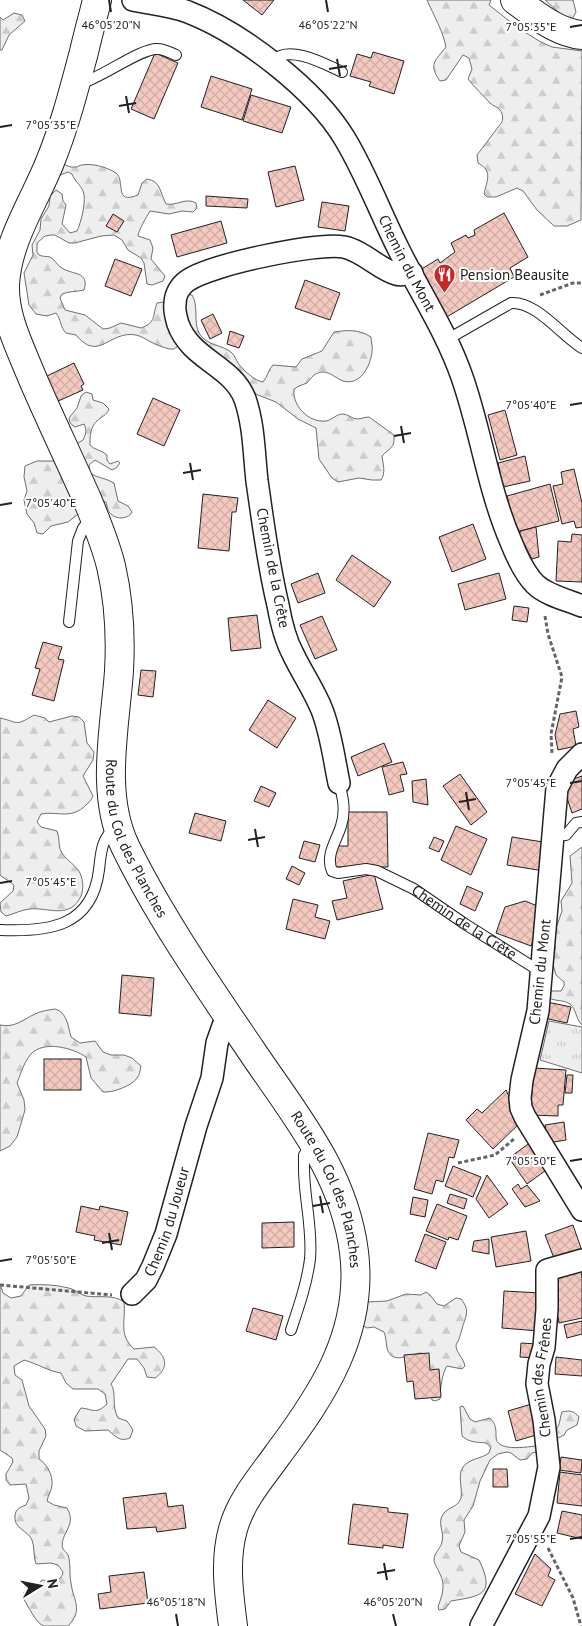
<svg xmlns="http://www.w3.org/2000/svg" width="582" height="1626" font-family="'PT Sans',sans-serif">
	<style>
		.forest { fill: url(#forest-firs); stroke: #6f6f6f }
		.park { fill: url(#park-tufts); stroke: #6f6f6f }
		.building { fill: url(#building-cross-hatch); stroke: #222 }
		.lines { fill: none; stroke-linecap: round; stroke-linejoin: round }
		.lane-casing { stroke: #222; stroke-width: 12 }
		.street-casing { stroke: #222; stroke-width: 24 }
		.secondary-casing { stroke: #222; stroke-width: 30 }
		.path { stroke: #646464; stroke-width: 3; stroke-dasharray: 4 2.5; stroke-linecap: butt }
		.lane { stroke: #fff; stroke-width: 10 }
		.street { stroke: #fff; stroke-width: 21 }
		.secondary { stroke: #fff; stroke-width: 28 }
		.ticks { fill: none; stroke: #222; stroke-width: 2 }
		.labels { text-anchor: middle; stroke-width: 4; stroke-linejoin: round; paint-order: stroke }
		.street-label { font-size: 15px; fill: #222; stroke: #fff }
		.poi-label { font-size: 15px; fill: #222; stroke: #fff; text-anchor: start }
		.ticks-label { font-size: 12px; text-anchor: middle; fill: #222; stroke: #fff; stroke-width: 4; stroke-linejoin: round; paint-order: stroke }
	</style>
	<defs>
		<pattern id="forest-firs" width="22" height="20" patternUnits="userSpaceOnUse" patternTransform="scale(1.25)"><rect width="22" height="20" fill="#eee"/><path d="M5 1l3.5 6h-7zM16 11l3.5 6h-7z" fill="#ccc"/></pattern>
		<pattern id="park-tufts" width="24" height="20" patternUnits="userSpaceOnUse" patternTransform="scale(1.25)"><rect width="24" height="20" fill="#eee"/><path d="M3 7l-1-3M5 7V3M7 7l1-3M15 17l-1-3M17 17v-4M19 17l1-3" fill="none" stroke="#ccc"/></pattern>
		<pattern id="building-cross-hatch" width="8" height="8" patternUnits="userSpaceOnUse" patternTransform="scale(1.25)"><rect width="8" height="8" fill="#f3c9c0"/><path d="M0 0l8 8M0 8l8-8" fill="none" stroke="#d0aca5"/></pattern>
	</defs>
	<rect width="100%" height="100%" fill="#fff"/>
	<g class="forest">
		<path d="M427 0H491L489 5 517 27 539 41 552 47 582 51 581 220 567 226H554L537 210 523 191 517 188 496 197H487L484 194C487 180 493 171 478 163L477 155 502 122C503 118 503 114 500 110 498 107 493 106 490 103 483 95 475 88 468 79L472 69 469 58 463 55 446 80 440 81C428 64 435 61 446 47 443 31 434 16 427 0Z"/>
		<polygon points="545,0 573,0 576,12 572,19 563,16"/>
		<polygon points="14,13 22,15 25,21 9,35 2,50 0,50 0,17 3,20"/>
		<path d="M60 162C64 164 70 168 74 167 80 167 76 166 82 165 92 163 107 167 116 173 126 181 113 205 138 195L142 183 147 179C161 181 160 193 166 204 177 206 186 197 196 203L197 208 193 212 182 211 169 214 150 211C147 216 138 231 138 236L150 240 153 248 151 259 165 276 163 281 152 285 147 284 144 263 141 258 128 250 122 240 114 235 101 236 75 243H69L55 235H51L45 236 37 243V252L39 255C43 257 46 256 50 257 55 259 57 266 62 268 72 275 90 271 84 290 76 292 69 291 62 294L60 298 65 310 85 315 103 329 110 328 121 323 141 328C157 322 152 316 157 303L164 302 166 314 185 294 192 295C199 306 193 321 199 333 206 346 222 344 232 353 235 356 236 360 238 363 243 370 255 381 263 382 268 376 268 370 273 365L296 367 302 359 322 351 334 332C348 330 358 329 371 337 371 342 373 347 372 352 370 367 360 386 343 381 335 378 331 372 322 372 314 373 311 378 307 383L299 386 294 389C292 406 309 423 326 421 332 420 336 414 343 414 348 414 352 419 357 419 361 419 365 417 369 417L394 435C395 449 390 447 382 456 383 464 386 473 381 480H372L359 478 338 482 332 478 319 459 316 428 298 419 276 402 258 395 181 344 174 349H169C163 347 156 345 151 342 146 340 142 336 136 335 109 330 99 363 76 335L66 333C60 327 61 319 56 313L47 316 36 314 29 305 24 273 33 255 32 245 40 230 41 219 49 206 50 196 56 190 62 194 63 201 66 205 62 224 70 233 77 231C81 223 87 199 83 191 80 184 75 182 72 174L68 172 60 175 55 173Z"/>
		<path d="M86 392 92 394 93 400 103 403 109 409C106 416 102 416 97 421 90 427 90 437 90 445 94 450 102 450 107 455V460L110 464 118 461 120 463 116 468 112 470 95 460 89 465 90 473C97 478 106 478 114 483L118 501 128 506 132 512C129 519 117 520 111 514 108 512 107 506 106 502L102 501 77 515 68 522 51 526 43 534 37 533 34 523 27 514 25 505 24 500 27 491 24 477 25 466 37 461H62L76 444 83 440C86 434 87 430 84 424L75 427 70 423 69 418 77 408 81 396Z"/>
		<path d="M34 715 45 718 49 722 72 716 79 717 84 722 87 743 94 752 93 760 83 776 93 796C91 800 90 802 86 805 71 820 58 811 41 814L37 822 41 827 57 831C60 839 58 848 62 853 67 861 76 865 80 873 83 880 84 889 81 896 70 920 48 907 29 909 21 910 14 914 6 916L1 912 0 903 13 891 14 885 0 875V718C19 722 14 727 34 715Z"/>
		<path d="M582 847V1025C575 1018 577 1010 570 1004 563 999 554 1002 548 997V992L552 991H561L564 986V982L556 975 552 961 555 949 554 934 562 911 561 901 572 883 570 856Z"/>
		<path d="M55 1009C67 1012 68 1026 71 1037L80 1043 95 1041 103 1052 111 1055H124L132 1058 141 1066C140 1070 140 1075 137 1078 132 1086 112 1093 103 1092L91 1078 86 1057C73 1048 44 1040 31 1054 24 1062 21 1073 17 1083L24 1100 25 1110 17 1137 10 1146 0 1151V1025C15 1028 22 1020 35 1014 41 1011 48 1010 55 1009Z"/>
		<path d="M0 1284 3 1293 11 1298 21 1296 29 1285C42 1284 59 1285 72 1289 77 1291 81 1295 86 1296 98 1298 114 1294 124 1302 126 1322 118 1334 134 1349L154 1347C167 1357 169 1368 155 1378L147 1377 144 1368 137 1359H128L111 1384C117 1393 111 1405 118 1418L127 1421 133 1430 130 1438C120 1442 116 1437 108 1430L85 1431 76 1426 74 1419 81 1408C93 1409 96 1415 107 1404L105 1394 98 1389H73L66 1383 61 1373C48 1371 38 1364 24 1360L14 1366 15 1375 22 1380 29 1406 45 1429 46 1436 39 1451V1459C47 1464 53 1475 52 1485 52 1490 48 1495 47 1501L54 1505 67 1508C78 1526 58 1535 63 1549 64 1551 67 1552 68 1555 71 1563 69 1574 71 1583 73 1600 84 1610 68 1626 60 1626 51 1626 44 1626 36 1624 28 1605 23 1598L24 1592 35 1588 42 1580C51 1581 61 1583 63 1572L58 1565 51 1563 36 1564C33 1556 35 1548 32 1540 28 1530 13 1529 15 1515 16 1509 20 1507 26 1505L29 1498 26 1484 10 1485 6 1480V1474L13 1462 12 1458 0 1450Z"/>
		<path d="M426 1292 430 1295 437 1304 444 1306 456 1298 461 1299C471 1311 465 1317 462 1329 460 1336 459 1340 456 1345 456 1353 463 1357 465 1366L462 1369 447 1366C442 1373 440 1390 440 1399L435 1401 432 1400 426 1358 422 1353C409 1354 392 1366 387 1348 386 1342 386 1337 384 1332L374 1327 367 1328 362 1325 366 1302 387 1301 406 1294 421 1295Z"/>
		<path d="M463 1406 470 1419 475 1422 490 1418C496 1424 496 1429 496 1436 495 1454 532 1446 544 1445L551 1432C561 1429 559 1420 562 1412 570 1410 574 1411 579 1417L577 1425 567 1430 564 1435 552 1441 545 1450 532 1453 527 1459 520 1460 511 1453 507 1452 498 1454 490 1460 480 1481 473 1506 464 1520 465 1532 459 1546 461 1552 479 1560C496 1595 481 1596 451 1601L445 1609 439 1610 438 1607C442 1595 446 1586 440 1574 438 1569 434 1564 434 1560 434 1553 441 1548 442 1542 445 1531 436 1523 444 1513 449 1507 458 1507 461 1498 463 1488 457 1476 463 1467 470 1458 481 1459 489 1453L491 1447 486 1443C477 1442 470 1443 462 1436L460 1407Z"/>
	</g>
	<polygon class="park" points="549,1021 582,1027 582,1073 540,1060"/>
	<g class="building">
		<polygon points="243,0 274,0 262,15"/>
		<polygon points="373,52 404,61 394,94 369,86 371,82 350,76 357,54 371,58"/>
		<polygon points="155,53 178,63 154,119 131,109"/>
		<polygon points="211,76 252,89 242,120 201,107"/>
		<polygon points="251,95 291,107 282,133 243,121"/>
		<polygon points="295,166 304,200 276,207 268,172"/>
		<polygon points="206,196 248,199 247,208 206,206"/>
		<polygon points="322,202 349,206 345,231 318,227"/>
		<polygon points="504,213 528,257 510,268 514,277 445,318 420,270 438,259 440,263 455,252 451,243 466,235 468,238 475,235 474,230"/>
		<polygon points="113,214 124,221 117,232 106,226"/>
		<polygon points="221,221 227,243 177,257 171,235"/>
		<polygon points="115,259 142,269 131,296 105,286"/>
		<polygon points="305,280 340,293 330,320 295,308"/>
		<polygon points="213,314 222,333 210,339 201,320"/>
		<polygon points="230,331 244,336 239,348 227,344"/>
		<polygon points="74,363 84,384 81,386 83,390 56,402 45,377"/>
		<polygon points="153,398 180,410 164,446 137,434"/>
		<polygon points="505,410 517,455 500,460 488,415"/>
		<polygon points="525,456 530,481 503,487 498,463"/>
		<polygon points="574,469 582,503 582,527 576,528 574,521 562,524 553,486 563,484 561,472"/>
		<polygon points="550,484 559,521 516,532 507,496"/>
		<polygon points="203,494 238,498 236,512 232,512 229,551 198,548"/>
		<polygon points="473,524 486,559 452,572 439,537"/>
		<polygon points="536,527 539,557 532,559 519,534 521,531"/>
		<polygon points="572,534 582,535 582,582 556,581 558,541 571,542"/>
		<polygon points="352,555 391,582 374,607 336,580"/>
		<polygon points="318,573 325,593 298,603 291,584"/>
		<polygon points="499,573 506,599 465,610 458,584"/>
		<polygon points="514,606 529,608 527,622 512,620"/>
		<polygon points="257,615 261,648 231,651 228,618"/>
		<polygon points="322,616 337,650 315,659 300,625"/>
		<polygon points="43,642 62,647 58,659 64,660 54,701 32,695 40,669 35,668"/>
		<polygon points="141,670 156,671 153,697 138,695"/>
		<polygon points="268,700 296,718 277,748 249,730"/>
		<polygon points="576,711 579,727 573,729 576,746 558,750 555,735 560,714"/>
		<polygon points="384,743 392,762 358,776 351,757"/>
		<polygon points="403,762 407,774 400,775 404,791 389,795 382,767"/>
		<polygon points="460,774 487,812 471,825 443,786"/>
		<polygon points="582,776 582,809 572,813 562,783"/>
		<polygon points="426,779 428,805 413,802 412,781"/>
		<polygon points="261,786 276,793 269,807 254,801"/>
		<polygon points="348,812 387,812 388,867 335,867 335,846 348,846"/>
		<polygon points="195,813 226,821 221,841 189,833"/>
		<polygon points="456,826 487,839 471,875 441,860"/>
		<polygon points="434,837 444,841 439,852 429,848"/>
		<polygon points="512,837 549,843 544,871 507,865"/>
		<polygon points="304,841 320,845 315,862 299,858"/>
		<polygon points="292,866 305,873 299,885 286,879"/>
		<polygon points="374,874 383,909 337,920 332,901 347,898 343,881"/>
		<polygon points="467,886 483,893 475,911 460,904"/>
		<polygon points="293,899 318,905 315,917 330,921 325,939 286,929"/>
		<polygon points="525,901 545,909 531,946 496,933 505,907"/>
		<polygon points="122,975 154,978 151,1016 119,1013"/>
		<polygon points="547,1002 571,1007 567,1023 544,1018"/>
		<rect x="44" y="1059" width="37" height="31"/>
		<polygon points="534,1068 566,1070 563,1105 558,1105 558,1116 530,1115"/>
		<polygon points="567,1075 573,1075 572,1093 565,1093"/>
		<polygon points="506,1090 521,1122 493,1149 466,1120 477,1109 482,1113"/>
		<polygon points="564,1122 566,1140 548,1143 545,1125"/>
		<polygon points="428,1133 459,1140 454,1158 449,1157 443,1182 436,1180 432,1194 414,1189"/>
		<polygon points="531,1142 549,1168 527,1184 509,1158"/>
		<polygon points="453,1166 481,1177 473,1197 445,1186"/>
		<polygon points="487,1175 508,1204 489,1218 476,1199"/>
		<polygon points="518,1184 521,1189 527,1185 540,1201 525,1207 512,1189"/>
		<polygon points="450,1194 467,1199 464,1209 447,1203"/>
		<polygon points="413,1197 428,1200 425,1217 410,1214"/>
		<polygon points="437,1204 467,1216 458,1240 449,1237 448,1240 426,1231"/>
		<polygon points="81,1206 99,1210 100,1206 128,1212 121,1245 94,1240 95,1236 76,1232"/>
		<polygon points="294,1222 294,1247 262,1248 262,1223"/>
		<polygon points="573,1225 582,1251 555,1261 545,1235"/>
		<polygon points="526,1231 531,1261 496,1267 491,1237"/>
		<polygon points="425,1234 446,1242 436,1269 415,1261"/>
		<polygon points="489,1239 489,1254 472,1251 474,1241"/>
		<polygon points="580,1266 582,1278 582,1318 559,1323 553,1290 553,1271"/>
		<polygon points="504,1291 541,1293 539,1331 502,1328"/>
		<polygon points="253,1308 283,1316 276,1340 246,1331"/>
		<polygon points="582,1321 582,1334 567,1338 564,1325"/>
		<polygon points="521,1343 537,1344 536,1358 520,1357"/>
		<polygon points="429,1353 430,1370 439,1369 441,1397 415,1399 413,1381 407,1382 404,1355"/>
		<polygon points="556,1357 582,1360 582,1376 555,1374"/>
		<polygon points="535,1403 543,1433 516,1441 508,1411"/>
		<polygon points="561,1457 582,1460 581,1473 559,1470"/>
		<polygon points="493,1469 507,1469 508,1487 493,1487"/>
		<polygon points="560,1472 582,1475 582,1506 557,1503"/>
		<polygon points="166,1493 168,1507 183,1505 186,1528 157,1532 156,1527 127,1529 123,1498"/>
		<polygon points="353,1504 388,1508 388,1512 408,1514 403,1548 383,1545 383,1548 348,1544"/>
		<polygon points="562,1511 582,1515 582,1539 557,1533"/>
		<polygon points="535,1554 551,1569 548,1576 555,1580 542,1606 515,1594"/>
		<polygon points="144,1572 148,1603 100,1609 98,1594 111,1592 109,1576"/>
	</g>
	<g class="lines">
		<defs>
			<g id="lane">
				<path d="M272 62C287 43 325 64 342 72"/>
				<path d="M79 84C100 79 142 47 158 49 164 49 171 53 176 55"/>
				<path d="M448 339 511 303C536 301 561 335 582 348"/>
				<polyline points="69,622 78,541 83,528 87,523 94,519"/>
				<path id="s1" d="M339 783C343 797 346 811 341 826 337 840 325 855 332 871L338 873 366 869 377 871 414 889 465 924 541 972"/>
				<polyline points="553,836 566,835 576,823 582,822"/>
				<path d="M0 930C49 932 92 927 99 870 101 853 101 839 115 828"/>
				<path d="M291 1330C299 1306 307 1283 310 1259 313 1227 303 1195 304 1163V1155L313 1144"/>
			</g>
			<g id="street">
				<path id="s2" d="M133 0C151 4 170 5 188 12 242 33 315 89 345 139 366 174 380 212 398 248 419 291 446 331 462 377 481 431 488 489 511 542 517 557 524 573 535 584 546 595 567 600 582 606"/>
				<polyline points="582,754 567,769 557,788 538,1011 522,1080 520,1098 521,1108 525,1117 582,1210"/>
				<path d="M339 783C334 759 331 733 322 710 314 690 302 673 293 654 285 639 281 622 278 605 268 564 263 522 257 481 254 454 254 425 245 399 232 365 191 360 178 324 176 317 174 311 175 304 175 295 180 286 187 281 209 265 317 242 344 247 363 251 379 269 396 274 401 276 407 274 412 273"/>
				<path id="s3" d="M132 1294 146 1280 153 1266 166 1234 196 1126 212 1078 217 1043 223 1026 229 1017"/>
				<path id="s4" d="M481 1626 539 1516 549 1467 544 1420 537 1384 539 1364 544 1347 547 1309V1270L582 1260"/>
			</g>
			<g id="secondary">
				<path id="s5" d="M97 0C93 17 88 34 84 52 74 89 65 125 50 162 34 202 7 241 5 285 4 315 18 343 29 370 47 413 68 456 87 499 96 521 105 542 111 566 119 601 121 636 119 671 115 728 100 793 125 846 159 916 207 985 251 1050 294 1114 344 1172 354 1252 364 1332 323 1394 278 1454 261 1478 241 1500 233 1529 224 1561 229 1594 233 1626"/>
				<path d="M515 0C535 14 557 33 582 35"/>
			</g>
		</defs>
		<use href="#lane" class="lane-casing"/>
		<use href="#street" class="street-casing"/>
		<use href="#secondary" class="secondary-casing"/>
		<g class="path">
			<polyline points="540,295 573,283 582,283"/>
			<polyline points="545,616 548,634 562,677 551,734 552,753"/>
			<polyline points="458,1163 495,1155 514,1139"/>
			<polyline points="0,1285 112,1295"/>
			<polyline points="548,1548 573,1598 581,1626"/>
		</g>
		<use href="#lane" class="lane"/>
		<use href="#street" class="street"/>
		<use href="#secondary" class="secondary"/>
	</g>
	<path class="ticks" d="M109 0 111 12M326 0 328 12M570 27 582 25M337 59 340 76M329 69 347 66M126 96 129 113M119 106 136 103M0 127 12 125M570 405 582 403M401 426 404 443M394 436 411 433M190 463 193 480M183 473 201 470M0 505 12 503M570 783 582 781M466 792 469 810M459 802 476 799M255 829 258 847M248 840 265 837M0 883 12 881M570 1161 582 1159M320 1196 323 1213M313 1206 330 1203M109 1233 112 1250M102 1243 119 1240M0 1261 12 1259M570 1539 582 1537M384 1563 387 1580M377 1573 395 1570M176 1614 178 1626M393 1614 396 1626"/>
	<defs>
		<symbol id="restaurant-pin" viewBox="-11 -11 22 30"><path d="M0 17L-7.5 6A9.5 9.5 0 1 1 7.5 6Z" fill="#c62828" stroke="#fff"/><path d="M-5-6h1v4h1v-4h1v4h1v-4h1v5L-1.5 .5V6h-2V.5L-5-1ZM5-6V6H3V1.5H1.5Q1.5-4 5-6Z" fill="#fff"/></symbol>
	</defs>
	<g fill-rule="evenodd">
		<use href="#restaurant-pin" x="432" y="262" width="25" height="34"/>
	</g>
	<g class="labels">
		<g class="street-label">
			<text dy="5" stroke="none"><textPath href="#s2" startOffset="400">Chemin du Mont</textPath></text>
			<text transform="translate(273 568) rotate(79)" y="5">Chemin de la Crête</text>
			<text dy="5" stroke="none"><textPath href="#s5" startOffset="881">Route du Col des Planches</textPath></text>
			<text dy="5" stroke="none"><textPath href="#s1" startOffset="238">Chemin de la Crête</textPath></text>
			<text transform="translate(540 972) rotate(-84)" y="5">Chemin du Mont</text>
			<text dy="5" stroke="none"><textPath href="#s5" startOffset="1286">Route du Col des Planches</textPath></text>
			<text dy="5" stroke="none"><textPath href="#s3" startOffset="82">Chemin du Joueur</textPath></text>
			<text dy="5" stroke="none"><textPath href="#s4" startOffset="265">Chemin des Frênes</textPath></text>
		</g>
		<g class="poi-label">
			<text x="460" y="280">Pension Beausite</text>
		</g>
	</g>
	<g class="ticks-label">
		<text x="111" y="29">46°05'20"N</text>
		<text x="328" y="29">46°05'22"N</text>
		<text x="531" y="31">7°05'35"E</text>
		<text x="51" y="129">7°05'35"E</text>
		<text x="531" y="409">7°05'40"E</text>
		<text x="51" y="507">7°05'40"E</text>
		<text x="531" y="787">7°05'45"E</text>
		<text x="51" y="886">7°05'45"E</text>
		<text x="531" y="1165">7°05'50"E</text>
		<text x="51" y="1264">7°05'50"E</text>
		<text x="531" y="1543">7°05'55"E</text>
		<text x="176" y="1606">46°05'18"N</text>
		<text x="393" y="1606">46°05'20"N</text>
	</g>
	<g transform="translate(40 1586) rotate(80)" stroke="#ffffff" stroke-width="4" paint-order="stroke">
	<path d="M0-4L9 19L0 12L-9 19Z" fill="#222222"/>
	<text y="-8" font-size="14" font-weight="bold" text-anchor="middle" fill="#222222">N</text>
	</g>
</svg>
